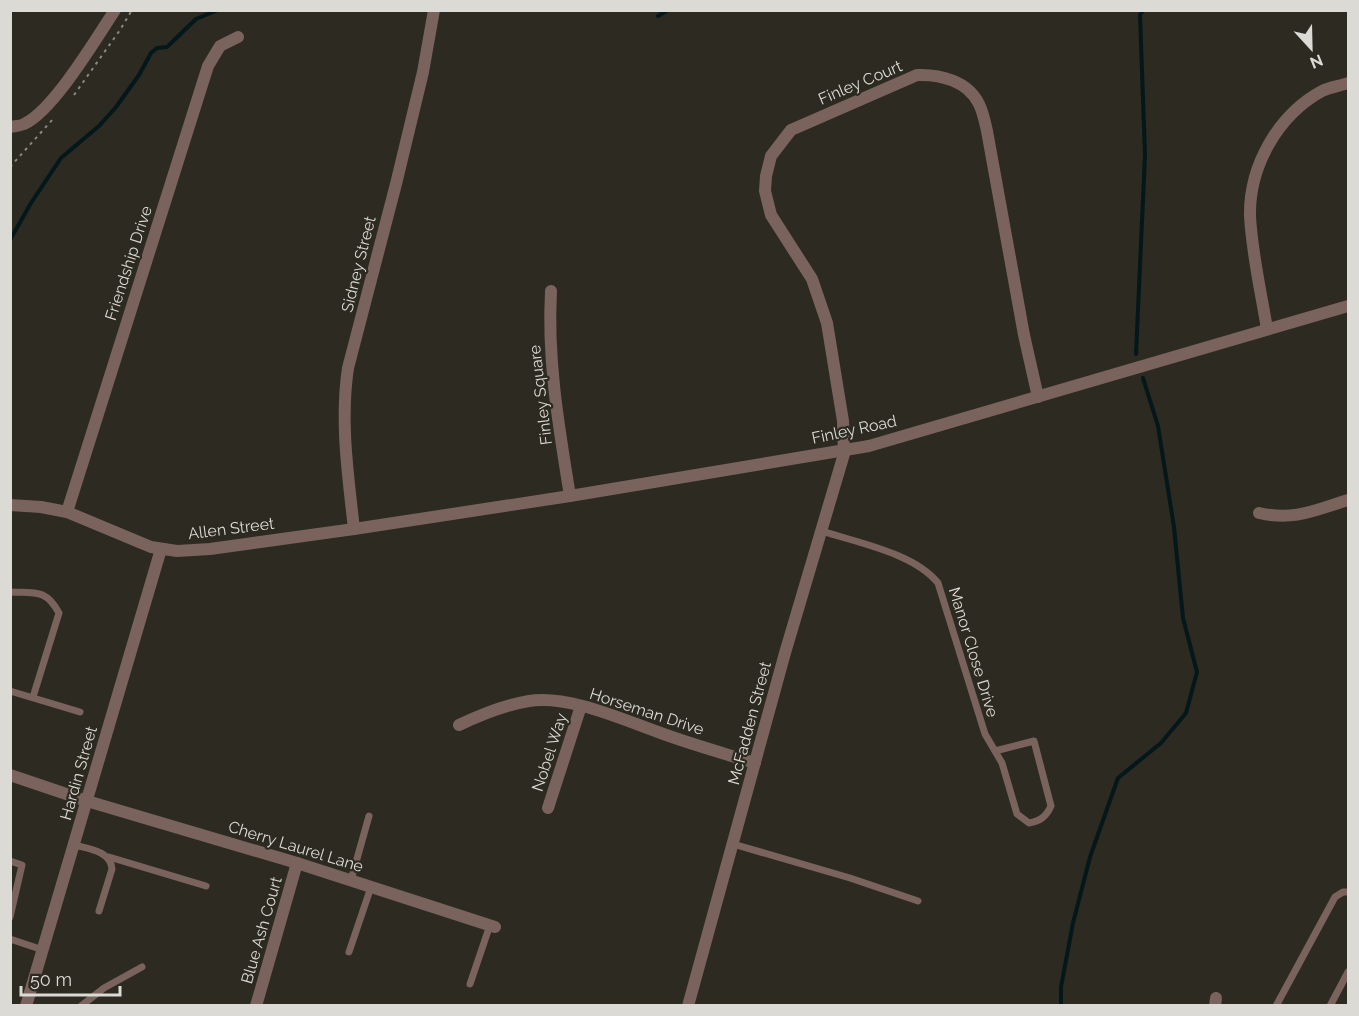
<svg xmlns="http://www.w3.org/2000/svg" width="1359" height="1016" font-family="Raleway,sans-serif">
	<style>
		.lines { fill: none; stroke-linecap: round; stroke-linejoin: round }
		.stream { stroke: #04171a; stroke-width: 4 }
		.path { stroke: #898881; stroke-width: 2; stroke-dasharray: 3 4.5; stroke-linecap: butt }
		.service { stroke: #79635c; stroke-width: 7 }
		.minor { stroke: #79635c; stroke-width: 12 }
		.labels { text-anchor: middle; stroke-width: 4.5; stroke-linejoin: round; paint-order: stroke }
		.street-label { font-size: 16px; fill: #dbdad4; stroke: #2c2a21 }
	</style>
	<rect width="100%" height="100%" fill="#2c2a21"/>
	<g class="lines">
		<g class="stream">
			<polyline points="658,16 668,10"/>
			<polyline points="10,240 31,203 61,158 99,126 116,107 139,75 151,53 157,48 167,47 196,19 218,10"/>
			<polyline points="1136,354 1145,155 1140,15 1143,10"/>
			<polyline points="1061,1006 1061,987 1073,923 1090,857 1118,778 1161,743 1186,713 1197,672 1183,618 1174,527 1158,426 1143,378"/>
		</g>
		<g class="path">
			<polyline points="74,95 120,30 132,10"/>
			<polyline points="10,167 53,119"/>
		</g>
		<g class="service">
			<path d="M822 531C858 543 914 553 938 583L985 734 1002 763 1017 814 1029 823C1040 821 1046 817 1051 806L1034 741 995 751"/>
			<path d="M10 592C36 593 46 589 59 613L33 697"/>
			<polyline points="10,691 80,712"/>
			<polyline points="733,844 850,878 918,901"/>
			<path d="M74 845C89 849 111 851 112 869L99 911"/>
			<polyline points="109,857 206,886"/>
			<polyline points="10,861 22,865 10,917"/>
			<polyline points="351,880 369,816"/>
			<polyline points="10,939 43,950"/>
			<polyline points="349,952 371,887"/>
			<polyline points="470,984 490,925"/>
			<polyline points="81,1006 104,988 142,967"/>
			<polyline points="1276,1006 1335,897 1343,892 1348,892"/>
			<polyline points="1330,1006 1348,972"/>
		</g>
		<g class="minor">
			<path d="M10 127C15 126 20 126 24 124 53 111 96 39 115 10"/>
			<path d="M551 291C547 360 559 428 570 496"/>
			<path d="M1267 329C1261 292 1252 254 1250 216 1249 166 1278 115 1322 91 1330 87 1340 86 1348 83"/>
			<polyline points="10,505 41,507 67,512 151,547 177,551 210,549 354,529 570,496 869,446 1348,306"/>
			<polyline points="67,512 208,66 220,46 238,37"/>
			<path d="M1259 513C1295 521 1315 510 1348 500"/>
			<path d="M354 529C348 475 340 421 348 368L396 184 423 72 434 10"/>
			<path d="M459 725C482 714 504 705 529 701 569 695 621 719 658 732 690 744 723 753 755 763"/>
			<polyline points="10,775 87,801 297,863 495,927"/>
			<polyline points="548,808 581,706"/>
			<polyline points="26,1006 161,549"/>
			<polyline points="256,1006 297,863"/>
			<path d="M688 1006 785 653 844 454 843 421 827 323 812 279 771 215 765 191 766 176 771 156 791 130 917 75C940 74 968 81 979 104 983 112 985 122 987 131L1024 335 1038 397"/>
			<polyline points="1215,1006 1216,998"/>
		</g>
	</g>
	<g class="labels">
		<g class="street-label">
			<text transform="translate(860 82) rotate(-23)" y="6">Finley Court</text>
			<text transform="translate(128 263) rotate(-72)" y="6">Friendship Drive</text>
			<text transform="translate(358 264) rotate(-76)" y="6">Sidney Street</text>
			<text transform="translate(540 395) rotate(-97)" y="6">Finley Square</text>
			<text transform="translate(854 429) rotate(-12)" y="6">Finley Road</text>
			<text transform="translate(231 528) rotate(-7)" y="6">Allen Street</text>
			<text transform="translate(974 652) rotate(73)" y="6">Manor Close Drive</text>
			<text transform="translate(647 711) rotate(18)" y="6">Horseman Drive</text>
			<text transform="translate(749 723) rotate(-75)" y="6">McFadden Street</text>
			<text transform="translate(549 752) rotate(-72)" y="6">Nobel Way</text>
			<text transform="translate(78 773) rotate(-74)" y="6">Hardin Street</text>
			<text transform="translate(296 846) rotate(17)" y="6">Cherry Laurel Lane</text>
			<text transform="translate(261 930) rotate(-74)" y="6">Blue Ash Court</text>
		</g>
	</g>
	<rect width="1359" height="1016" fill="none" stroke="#dbdad4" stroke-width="24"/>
	<g transform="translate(1311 48) rotate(158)" stroke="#2c2a21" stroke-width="4.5" paint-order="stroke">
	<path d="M0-4.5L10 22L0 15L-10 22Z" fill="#dbdad4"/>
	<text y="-9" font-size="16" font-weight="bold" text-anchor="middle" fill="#dbdad4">N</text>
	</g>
	<path d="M21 986v9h99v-9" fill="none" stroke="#dbdad4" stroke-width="3"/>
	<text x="30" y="986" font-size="18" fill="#dbdad4" stroke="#2c2a21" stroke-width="4.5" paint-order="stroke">50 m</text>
</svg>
